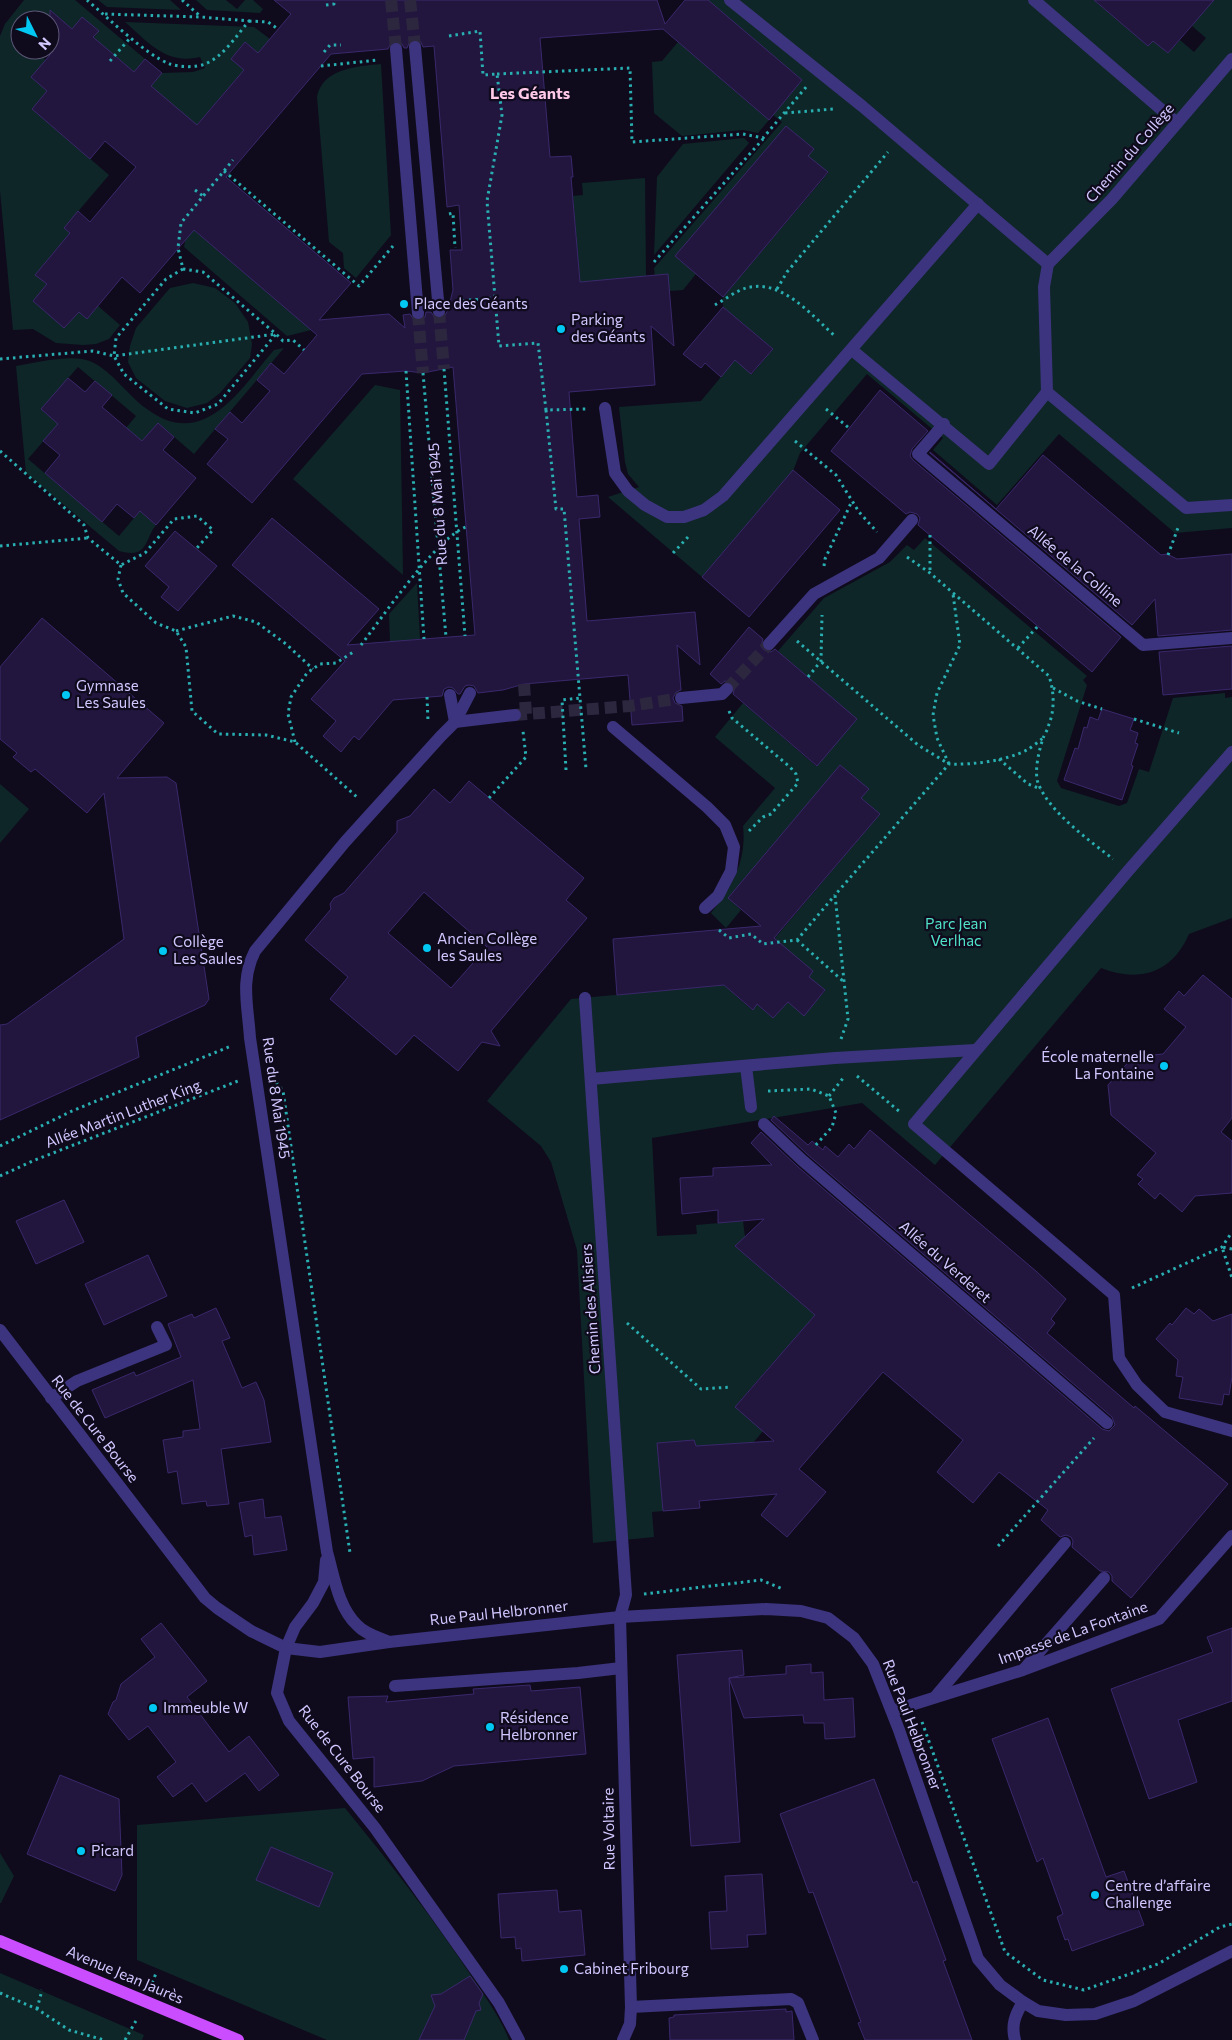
<svg xmlns="http://www.w3.org/2000/svg" width="1232" height="2040" font-family="Commissioner,sans-serif">
	<style>
		.green { fill: #0e2627 }
		.building { fill: #22163f; stroke: #3a286b; fill-rule: evenodd }
		.lines { fill: none; stroke-linecap: round; stroke-linejoin: round }
		.minor-tunnel { stroke: #2c273f; stroke-width: 12; stroke-dasharray: 12 6; stroke-linecap: butt }
		.path { stroke: #29afb1; stroke-width: 3; stroke-dasharray: 2.5 4; stroke-linecap: butt }
		.minor { stroke: #3c347e; stroke-width: 12 }
		.major { stroke: #ca4eff; stroke-width: 12 }
		.poi-dot { fill: #00c8f2; stroke: #0f0b1d; stroke-width: 2 }
		.labels { text-anchor: middle; stroke-width: 4.5; stroke-linejoin: round; paint-order: stroke }
		.street-label { font-size: 15px; fill: #d2c7ff; stroke: #0f0b1d }
		.poi-label { font-size: 15px; fill: #d2c7ff; stroke: #0f0b1d; text-anchor: start }
		.park-label { font-size: 15px; fill: #50e2c8; stroke: #0f0b1d }
		.neighbourhood-label { font-size: 16px; font-weight: bold; fill: #ffc9e7; stroke: #0f0b1d }
	</style>
	<rect width="100%" height="100%" fill="#0f0b1d"/>
	<g class="green">
		<polygon points="24,0 75,0 145,59 134,72 118,58 89,43 99,31 82,17 72,29 55,14 50,20 20,20 20,50 34,50 46,60 31,77 47,91 32,109 109,175 64,228 70,233 35,275 47,284 33,301 64,328 79,312 87,319 98,306 120,325 109,339 96,344 83,345 56,343 33,329 13,330 0,191 0,36 5,24"/>
		<polygon points="98,0 170,0 181,10 107,7"/>
		<polygon points="196,0 226,0 237,9 245,0 253,0 263,9 260,13 207,10"/>
		<polygon points="708,0 1094,0 1148,46 1153,41 1168,53 1180,40 1194,52 1206,38 1192,26 1196,21 1182,9 1214,0 1232,0 1232,528 1175,533 1059,434 997,505 933,450 943,438 867,374 800,453 793,471 702,577 608,497 639,487 628,474 625,462 619,407 701,401 735,360 752,374 773,349 723,307 723,297 828,173 808,156 814,149 792,131 676,256 696,274 683,290 669,291 668,278 655,279 654,268 782,122 773,115 802,80"/>
		<path d="M125 22 254 27 270 39 258 53 245 42 231 59 244 70 195 127 151 86 162 73 193 72 205 68 200 57C166 65 149 43 125 22Z"/>
		<polygon points="678,42 769,120 758,133 743,130 682,136 654,113 652,62 662,61"/>
		<path d="M381 64 391 235 356 278 344 268 343 253 329 242 317 97C322 69 357 66 381 64Z"/>
		<polygon points="744,138 749,143 654,255 657,177 683,144"/>
		<polygon points="645,178 646,276 580,283 573,196 583,195 582,183"/>
		<polygon points="188,225 311,330 287,336 184,247"/>
		<polygon points="193,283 215,288 235,303 248,322 252,344 250,358 220,393 207,403 187,408 165,401 136,378 128,362 130,346 136,328 170,288"/>
		<path d="M284 348 194 454 158 423 142 441 126 428 136 416 78 367 41 409 58 424 28 459 119 536 140 511 156 525C144 540 149 559 119 551L26 473 16 366C37 363 72 353 92 362 113 372 128 396 147 409 204 452 241 388 274 350Z"/>
		<polygon points="375,385 400,390 403,575 293,479"/>
		<path d="M925 538 1087 676 1083 680 1087 685 1057 781 1061 788 1119 806 1127 803 1139 769 1149 772 1173 698 1225 693V698L1232 697V918L1189 934C1172 973 1140 983 1101 968L935 1165 862 1103 652 1138 657 1236 697 1234 696 1225 743 1221 745 1237 736 1247 815 1315 738 1403 739 1410 763 1431 753 1443 696 1446 694 1440 657 1443 663 1511 652 1512 654 1537 593 1543 577 1250 551 1162 541 1146 487 1101 571 999 724 985 752 1010 757 1004 773 1018 788 1002 804 1015 825 991 809 977 813 971 770 944 880 814 861 798 868 790 833 774 728 898 741 910 726 928 711 913C732 888 747 860 743 826L775 788 715 737 743 703 816 766 856 719 778 651 824 598 890 562 907 545 914 550Z"/>
		<polygon points="417,583 420,639 390,642 389,614"/>
		<polygon points="0,784 29,809 0,843"/>
		<path d="M345 1808C390 1863 433 1918 472 1977 484 1995 502 2020 509 2040H327L137 1960V1825Z"/>
		<polygon points="0,1853 14,1876 1,1903 0,1903"/>
		<polygon points="0,1973 144,2035 142,2040 0,2040"/>
	</g>
	<g class="building">
		<path d="M274 0H657L665 24 685 0H708L802 80 769 120 663 29 540 38 550 157 571 156 573 177H571L580 282 668 274 674 346 651 326 655 385 569 392 577 497 598 495 600 517 579 519 587 621 695 612 700 665 677 645 681 690 676 692 673 698 675 703 682 706 683 721 632 725 628 675 524 684 503 690 478 693 474 686 469 685 465 686 460 694H458L453 688 449 687 444 689 442 696 393 700 359 740 354 736 341 752 323 736 336 721 311 699 345 661 232 565 272 518 379 609 347 645 475 635 453 367 423 373 406 371 362 374 252 503 207 464 228 439 215 429 230 412 242 423 270 391 257 380 271 363 284 374 317 335 194 230 140 293 122 277 87 319 79 312 64 328 33 301 47 284 35 275 70 233 64 228 78 211 90 222 136 167 105 141 90 159 32 109 47 91 31 77 50 55V10L72 29 82 17 99 31 93 37 134 72 145 59 162 73 151 86 197 125 244 70 231 59 245 42 258 53 291 14ZM415 39 421 42 423 47 434 46 447 207 459 205 462 250H450L453 290 448 310 444 317 440 319 435 318 431 312H426L425 317 419 321 414 320 410 314 403 315 405 328 389 314 319 320 351 283 226 177 331 54 388 49 391 43 396 41 402 44 404 48H407L410 41Z"/>
		<polygon points="1094,0 1214,0 1168,53 1153,41 1148,46"/>
		<polygon points="786,126 814,149 808,156 828,172 723,297 675,256"/>
		<polygon points="723,307 773,349 751,374 735,360 721,377 705,363 701,368 683,354"/>
		<polygon points="68,378 85,392 95,381 112,395 102,407 142,441 158,423 174,437 163,450 196,478 156,525 140,511 134,518 117,504 102,522 45,473 60,455 43,441 58,424 41,409"/>
		<polygon points="880,390 928,431 912,449 910,456 913,460 1121,637 1092,672 918,525 920,518 917,514 910,512 906,514 831,451"/>
		<polygon points="930,452 996,509 1043,455 1161,555 1167,554 1177,559 1232,554 1232,630 1158,636 1155,599 1132,625 930,453"/>
		<polygon points="793,470 840,510 749,617 702,577"/>
		<polygon points="175,531 217,566 178,611 161,597 169,587 145,566"/>
		<polygon points="42,618 164,723 117,778 167,777 176,783 209,999 205,1005 136,1037 139,1057 0,1120 0,1025 7,1024 124,939 104,793 87,813 35,769 31,772 13,757 17,753 0,739 0,667"/>
		<polygon points="749,627 763,639 761,646 764,650 771,652 775,649 857,719 817,766 733,694 735,687 732,683 725,681 721,684 710,674"/>
		<polygon points="1232,646 1232,689 1163,695 1159,652"/>
		<polygon points="1102,709 1134,719 1130,730 1138,733 1135,743 1138,744 1131,765 1133,766 1122,800 1064,780 1075,748 1078,749 1084,727 1087,728 1090,717 1098,720"/>
		<polygon points="840,765 869,789 861,798 880,814 774,938 813,971 809,977 825,990 804,1016 788,1002 773,1018 757,1004 753,1010 724,985 617,995 613,939 761,926 728,898"/>
		<path d="M469 781 584 878 566 900 587 918 491 1031 500 1046 482 1042 458 1071 414 1035 396 1055 330 999 348 977 305 940 331 909 330 904 334 898 344 893 397 832V821L410 816 434 789 450 803ZM424 892 487 947 451 988 388 933Z"/>
		<polygon points="1203,975 1232,999 1232,1118 1221,1132 1232,1141 1232,1193 1195,1196 1182,1212 1160,1193 1155,1199 1138,1184 1143,1179 1137,1175 1156,1153 1111,1115 1108,1085 1133,1057 1163,1054 1186,1027 1164,1009 1179,991 1184,996"/>
		<polygon points="774,1116 808,1145 812,1141 823,1150 825,1146 838,1157 849,1144 854,1149 870,1130 1037,1272 1066,1299 1051,1319 1055,1323 1047,1333 1134,1408 1135,1406 1228,1484 1131,1598 1112,1581 1112,1576 1109,1572 1100,1571 1072,1547 1073,1541 1071,1537 1066,1535 1060,1537 1041,1520 1048,1510 999,1472 973,1503 937,1472 963,1440 883,1372 799,1469 826,1492 787,1537 761,1515 777,1494 699,1501 700,1508 663,1511 657,1443 694,1440 696,1446 774,1441 735,1407 815,1315 735,1246 764,1219 718,1223 718,1210 682,1214 680,1178 713,1176 713,1168 772,1165 751,1143 761,1132 797,1166 1102,1429 1109,1431 1115,1425 1112,1417 807,1154 771,1120"/>
		<polygon points="64,1200 84,1242 36,1264 16,1221"/>
		<polygon points="148,1255 167,1296 104,1325 85,1284"/>
		<polygon points="216,1308 230,1338 222,1341 242,1388 256,1382 264,1400 271,1442 221,1449 229,1504 207,1506 206,1501 182,1504 177,1471 168,1473 163,1440 183,1437 183,1431 200,1429 193,1380 105,1418 92,1390 134,1372 136,1376 181,1357 168,1324 192,1314 194,1318"/>
		<polygon points="1186,1308 1194,1314 1199,1309 1213,1321 1232,1314 1232,1377 1229,1395 1224,1394 1222,1405 1179,1398 1183,1377 1176,1376 1178,1360 1156,1339 1170,1323 1172,1325"/>
		<polygon points="263,1499 265,1518 281,1516 287,1550 254,1555 252,1535 245,1537 239,1503"/>
		<polygon points="161,1623 207,1681 187,1697 212,1730 229,1752 249,1736 279,1775 259,1791 245,1773 206,1802 192,1783 173,1797 157,1777 176,1762 148,1726 129,1740 108,1714 113,1702 116,1700 121,1684 155,1657 141,1639"/>
		<polygon points="1232,1628 1232,1701 1178,1720 1197,1782 1149,1799 1111,1689 1213,1652 1207,1637"/>
		<polygon points="742,1650 744,1675 729,1678 786,1674 786,1666 811,1664 811,1673 823,1672 824,1700 853,1698 855,1737 825,1739 824,1723 804,1723 803,1715 744,1718 729,1678 740,1842 691,1846 677,1655"/>
		<polygon points="530,1685 531,1691 580,1687 586,1754 454,1766 422,1781 374,1787 374,1757 353,1759 348,1697 388,1696 386,1702 474,1694 473,1689"/>
		<polygon points="1048,1718 1106,1877 1124,1871 1144,1925 1072,1951 1068,1939 1065,1940 1057,1917 1063,1914 1043,1858 1037,1862 992,1739"/>
		<polygon points="60,1775 119,1799 122,1875 115,1891 27,1854"/>
		<polygon points="874,1779 913,1883 917,1881 946,1960 943,1961 972,2040 865,2040 858,2023 861,2022 813,1892 809,1893 780,1814"/>
		<polygon points="271,1847 333,1873 319,1907 256,1880"/>
		<polygon points="762,1874 766,1934 747,1935 748,1947 711,1949 709,1912 727,1911 725,1876"/>
		<polygon points="557,1890 559,1912 581,1910 585,1955 522,1961 521,1948 516,1949 515,1937 501,1938 498,1894"/>
		<polygon points="470,1976 483,1994 479,2003 481,2010 476,2011 464,2040 419,2040 435,2006 431,1995 441,1994"/>
		<polygon points="786,2009 786,2012 792,2011 794,2040 670,2040 669,2018 674,2017 674,2015"/>
	</g>
	<g class="lines">
		<g class="minor-tunnel">
			<polyline points="391,0 396,49"/>
			<polyline points="410,0 415,47"/>
			<polyline points="439,311 444,369"/>
			<polyline points="418,313 423,373"/>
			<polyline points="524,684 526,714"/>
			<polyline points="727,689 769,644"/>
			<polyline points="515,715 630,706 681,698"/>
		</g>
		<g class="path">
			<path d="M87 0C107 17 147 56 170 64 180 67 195 68 205 64 223 57 237 35 249 21L201 17 104 14"/>
			<polyline points="182,0 200,16"/>
			<polyline points="326,5 334,4 333,0"/>
			<polyline points="249,21 268,22 278,29"/>
			<polyline points="449,36 480,31 483,75 497,74 502,115 487,201 499,346 538,343 546,410 587,409"/>
			<polyline points="324,52 330,45 341,45"/>
			<polyline points="110,61 131,37"/>
			<polyline points="321,66 378,60"/>
			<polyline points="497,74 630,68 632,142 743,134 763,138 807,86"/>
			<polyline points="785,113 834,109"/>
			<polyline points="224,171 359,286 393,246"/>
			<polyline points="195,190 203,196"/>
			<polyline points="449,214 453,213 455,248"/>
			<polyline points="654,262 763,139"/>
			<polyline points="183,269 166,279 116,338 114,356 124,374 168,409 195,413 218,404 276,334 203,272 183,269 178,248 181,223 233,160"/>
			<polyline points="777,289 787,272 888,152"/>
			<polyline points="458,299 458,301 495,298"/>
			<path d="M715 305C724 300 736 291 746 288 782 278 812 316 836 337"/>
			<polyline points="0,359 93,351 114,356 276,334 283,341 293,340 304,350"/>
			<polyline points="444,369 465,636"/>
			<polyline points="406,371 424,639"/>
			<polyline points="423,373 446,637"/>
			<polyline points="826,409 849,428"/>
			<polyline points="546,410 556,509 564,509 586,769"/>
			<polyline points="795,441 836,475 859,512 877,532"/>
			<polyline points="0,451 84,525 88,538 121,565 145,553 174,519 197,516 213,530 196,549"/>
			<polyline points="930,535 930,572"/>
			<polyline points="0,546 88,538"/>
			<polyline points="673,553 688,537"/>
			<polyline points="1168,555 1179,525"/>
			<path d="M907 557 930 573 1049 676C1054 691 1055 709 1049 724 1048 729 1045 734 1043 738 1039 751 1034 771 1038 783 1049 812 1089 840 1113 859"/>
			<polyline points="121,565 118,579 123,593 156,623 176,631 186,647 192,711 218,734 266,735 295,742 358,798"/>
			<polyline points="824,566 825,559 852,501"/>
			<polyline points="176,631 233,616 256,622 286,644 313,669"/>
			<polyline points="797,641 918,745 949,764"/>
			<path d="M361 645C382 618 437 537 466 527"/>
			<polyline points="1018,648 1038,626"/>
			<polyline points="808,677 821,661 822,615"/>
			<polyline points="1053,688 1077,701 1102,709"/>
			<polyline points="427,697 428,721"/>
			<polyline points="729,711 732,718 790,767 796,774 798,783 771,814 763,817 749,831"/>
			<polyline points="1134,719 1179,733"/>
			<polyline points="295,742 288,714 291,697 307,673 320,664 336,663 355,651"/>
			<polyline points="999,759 1028,784 1041,789"/>
			<polyline points="949,764 937,738 933,715 937,693 960,645 953,594"/>
			<polyline points="566,770 562,700 580,698"/>
			<polyline points="489,798 526,757 523,731"/>
			<polyline points="719,930 729,938 751,934 763,944 797,940 835,895"/>
			<polyline points="797,940 844,982"/>
			<path d="M841 1039 848 1019 835 895 949 764C973 765 1005 761 1027 750 1032 747 1038 742 1043 738"/>
			<polyline points="857,1076 900,1112"/>
			<polyline points="276,1082 283,1091 350,1553"/>
			<polyline points="768,1091 811,1089 829,1096 836,1113 832,1127 814,1147"/>
			<polyline points="829,1096 844,1077"/>
			<polyline points="0,1146 72,1111 231,1046"/>
			<polyline points="0,1176 35,1160 238,1081"/>
			<polyline points="1232,1249 1222,1247 1232,1278"/>
			<polyline points="1132,1288 1222,1247 1232,1232"/>
			<polyline points="627,1323 701,1389 731,1387"/>
			<polyline points="998,1546 1094,1438"/>
			<polyline points="644,1594 761,1580 783,1589"/>
			<polyline points="922,1722 1005,1952 1043,1980 1084,1990 1158,1964 1220,1927 1232,1924"/>
			<polyline points="152,1983 157,1971"/>
			<polyline points="0,1993 37,2009 69,2030 104,2040"/>
			<polyline points="37,2009 42,1990"/>
			<polyline points="125,2040 137,2019"/>
		</g>
		<g class="minor">
			<polyline points="730,0 862,106 1048,264 1044,287 1047,392 1186,508 1232,505"/>
			<polyline points="1034,0 1177,123"/>
			<polyline points="415,47 439,311"/>
			<polyline points="396,49 418,313"/>
			<polyline points="1048,264 1112,199 1232,59"/>
			<polyline points="852,350 989,464 1047,392"/>
			<polyline points="605,408 615,473 628,491 645,505 667,517 684,517 704,510 723,496 978,204"/>
			<polyline points="944,424 918,454 1143,645 1232,638"/>
			<polyline points="769,644 814,594 879,558 912,520"/>
			<polyline points="450,695 455,722"/>
			<polyline points="681,698 722,694 727,689"/>
			<polyline points="455,722 515,715"/>
			<polyline points="613,727 707,807 725,825 734,847 731,871 718,896 705,908"/>
			<polyline points="1232,752 1128,871 914,1124 1114,1295 1119,1358 1137,1385 1165,1412 1232,1431"/>
			<polyline points="585,998 626,1595 620,1617 631,2007 630,2024 623,2040"/>
			<polyline points="746,1066 751,1107"/>
			<polyline points="591,1079 835,1058 975,1050"/>
			<polyline points="764,1124 802,1160 1107,1423"/>
			<polyline points="0,1330 205,1598 217,1608 251,1631 286,1648 320,1652 389,1642 620,1617 766,1609 801,1611 828,1618 854,1638 873,1664 899,1730 978,1959 1000,1985 1023,2002 1038,2011 1066,2015 1095,2014 1134,2001 1232,1951"/>
			<polyline points="51,1398 77,1381 166,1345 157,1327"/>
			<polyline points="326,1560 324,1582 313,1603 295,1627 286,1648 277,1693 289,1721 375,1828 499,2003 519,2040"/>
			<path d="M389 1642C378 1637 365 1634 357 1625 338 1607 334 1576 327 1552L250 1038C248 1006 240 980 255 951L345 842 441 736 455 722 470 693"/>
			<polyline points="1025,1668 1104,1578"/>
			<polyline points="395,1686 578,1673 621,1668"/>
			<polyline points="935,1697 1065,1543"/>
			<polyline points="892,1711 1023,1670 1159,1619 1232,1536"/>
			<polyline points="631,2007 791,1999 798,2003 813,2040"/>
			<path d="M1015 2040C1011 2025 1015 2015 1023 2002"/>
		</g>
		<polyline class="major" points="0,1941 238,2040"/>
	</g>
	<g class="poi-dot">
		<circle cx="404" cy="304" r="5"/>
		<circle cx="561" cy="329" r="5"/>
		<circle cx="66" cy="695" r="5"/>
		<circle cx="427" cy="948" r="5"/>
		<circle cx="163" cy="951" r="5"/>
		<circle cx="1164" cy="1066" r="5"/>
		<circle cx="153" cy="1708" r="5"/>
		<circle cx="490" cy="1727" r="5"/>
		<circle cx="81" cy="1851" r="5"/>
		<circle cx="1095" cy="1895" r="5"/>
		<circle cx="564" cy="1969" r="5"/>
	</g>
	<g class="labels">
		<g class="street-label">
			<text transform="translate(1130 153) rotate(-49)" y="5">Chemin du Collège</text>
			<text transform="translate(438 504) rotate(-94)" y="5">Rue du 8 Mai 1945</text>
			<text transform="translate(1075 566) rotate(40)" y="5">Allée de la Colline</text>
			<text transform="translate(276 1098) rotate(82)" y="5">Rue du 8 Mai 1945</text>
			<text transform="translate(123 1114) rotate(-21)" y="5">Allée Martin Luther King</text>
			<text transform="translate(945 1262) rotate(41)" y="5">Allée du Verderet</text>
			<text transform="translate(591 1309) rotate(-94)" y="5">Chemin des Alisiers</text>
			<text transform="translate(95 1429) rotate(52)" y="5">Rue de Cure Bourse</text>
			<text transform="translate(499 1613) rotate(-6)" y="5">Rue Paul Helbronner</text>
			<text transform="translate(1073 1633) rotate(-20)" y="5">Impasse de La Fontaine</text>
			<text transform="translate(912 1725) rotate(69)" y="5">Rue Paul Helbronner</text>
			<text transform="translate(342 1759) rotate(52)" y="5">Rue de Cure Bourse</text>
			<text transform="translate(609 1829) rotate(-91)" y="5">Rue Voltaire</text>
			<text transform="translate(125 1975) rotate(23)" y="5">Avenue Jean Jaurès</text>
		</g>
		<g class="poi-label">
			<text x="414" y="309">Place des Géants</text>
			<text x="571" y="325">Parking<tspan x="571" dy="17">des Géants</tspan></text>
			<text x="76" y="691">Gymnase<tspan x="76" dy="17">Les Saules</tspan></text>
			<text x="437" y="944">Ancien Collège<tspan x="437" dy="17">les Saules</tspan></text>
			<text x="173" y="947">Collège<tspan x="173" dy="17">Les Saules</tspan></text>
			<text x="1154" y="1062" text-anchor="end">École maternelle<tspan x="1154" dy="17">La Fontaine</tspan></text>
			<text x="163" y="1713">Immeuble W</text>
			<text x="500" y="1723">Résidence<tspan x="500" dy="17">Helbronner</tspan></text>
			<text x="91" y="1856">Picard</text>
			<text x="1105" y="1891">Centre d’affaire<tspan x="1105" dy="17">Challenge</tspan></text>
			<text x="574" y="1974">Cabinet Fribourg</text>
		</g>
		<g class="park-label">
			<text x="956" y="929">Parc Jean<tspan x="956" dy="17">Verlhac</tspan></text>
		</g>
		<g class="neighbourhood-label">
			<text x="530" y="99">Les Géants</text>
		</g>
	</g>
	<g transform="translate(35 35) rotate(132)"><circle r="24" fill="#0f0b1d" stroke="#5d5677"/>
	<path d="M0-4L9 19L0 12L-9 19Z" fill="#00c8f2"/>
	<text y="-8" font-size="14" font-weight="bold" text-anchor="middle" fill="#d2c7ff">N</text>
	</g>
</svg>
